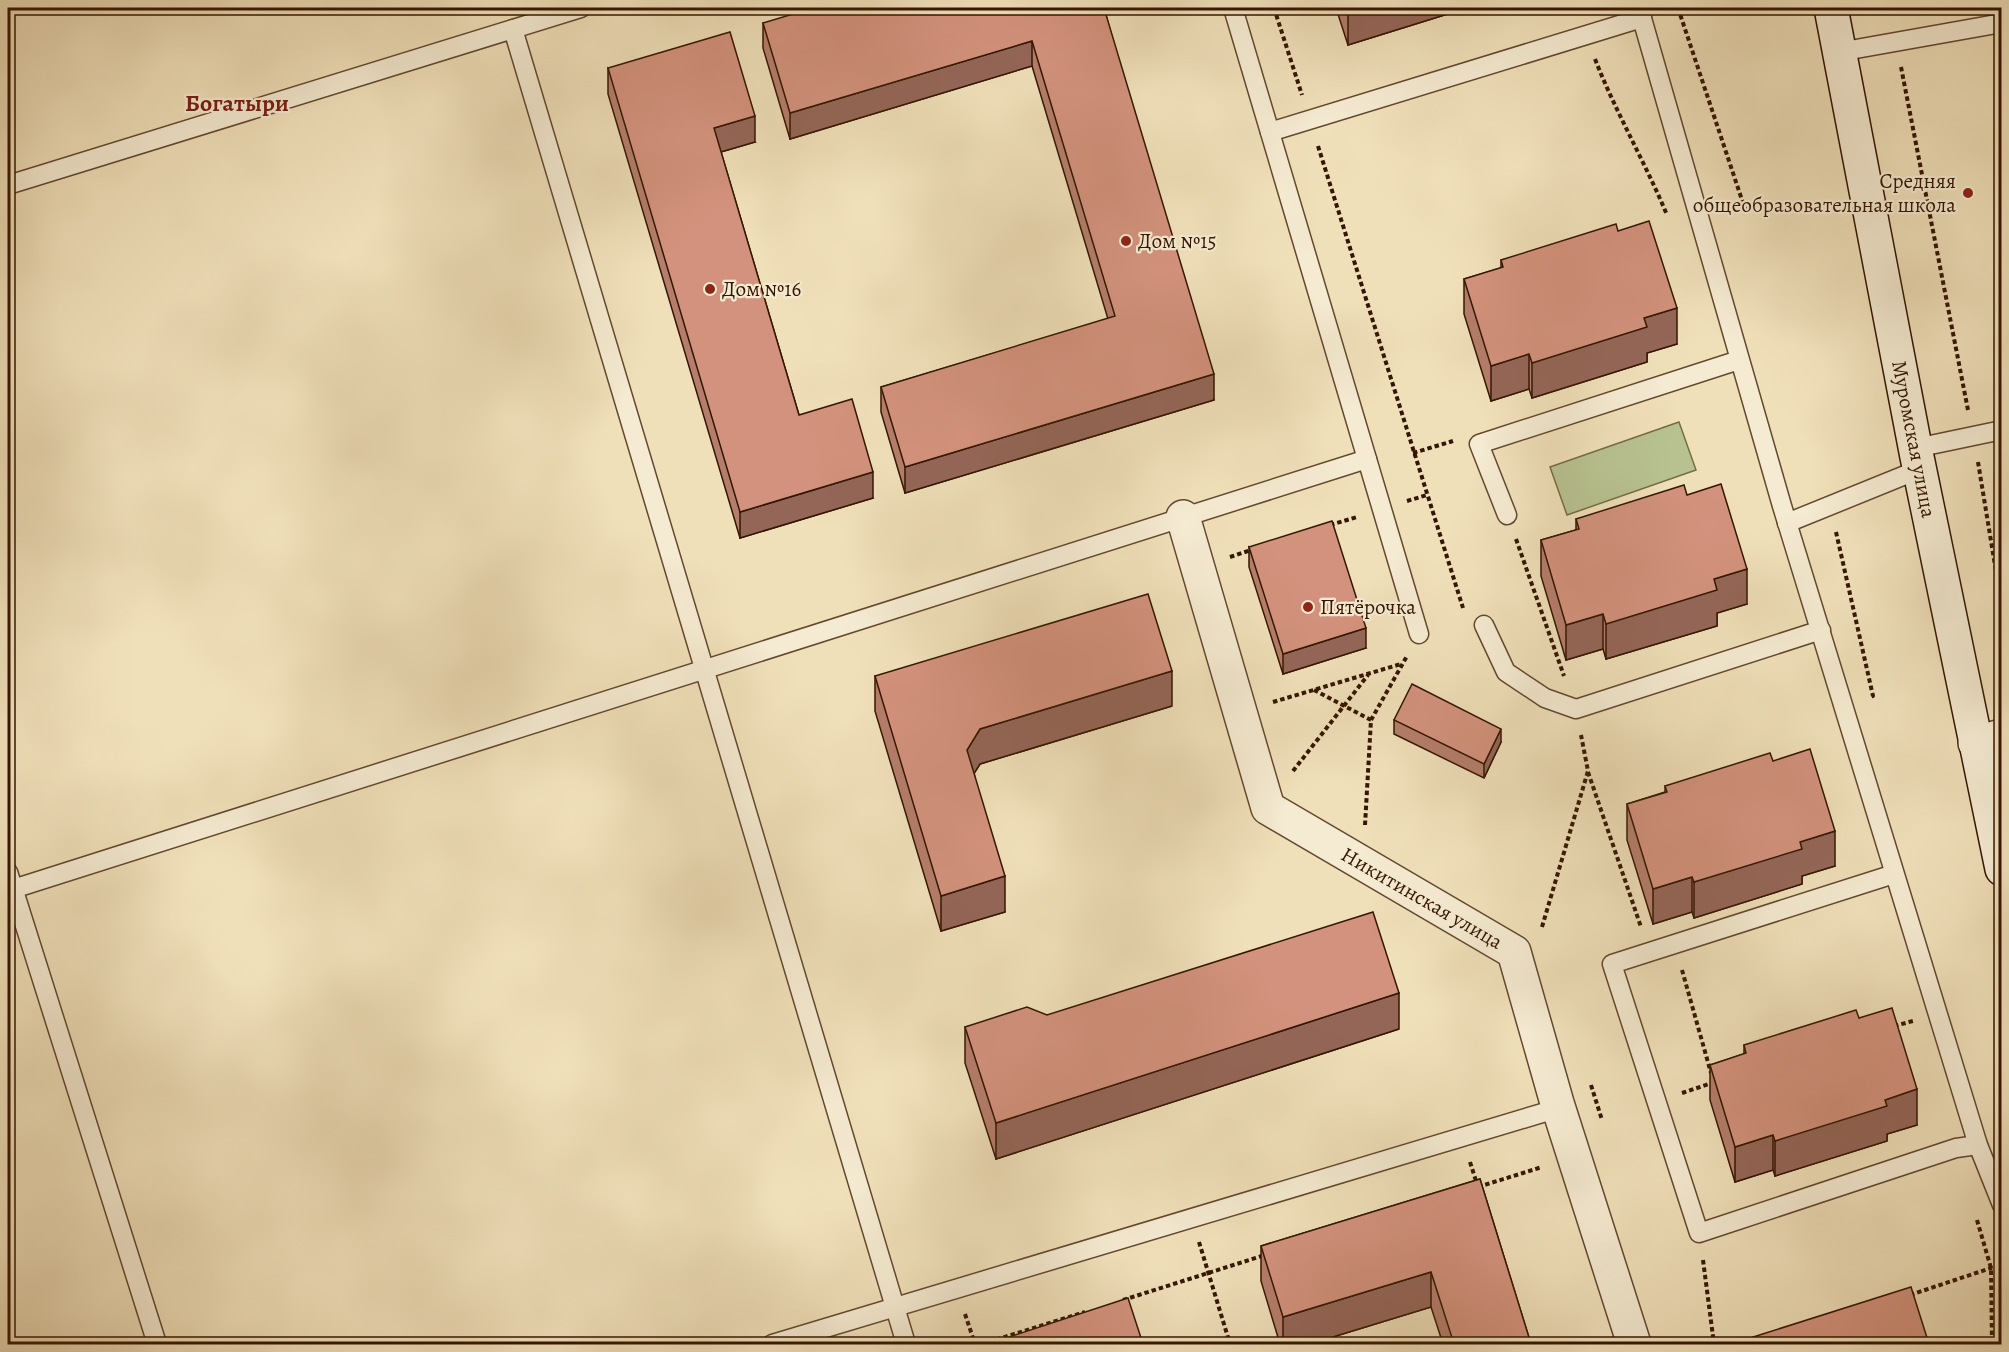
<svg xmlns="http://www.w3.org/2000/svg" width="2009" height="1352" font-family="Alegreya,serif">
	<style>
		.green { fill: #b8c291; stroke: #766c48; stroke-width: 1.5 }
		.lines { fill: none; stroke-linecap: round; stroke-linejoin: round }
		.lane-casing { stroke: #63482e; stroke-width: 21 }
		.street-casing { stroke: #63482e; stroke-width: 36 }
		.secondary-casing { stroke: #341600; stroke-width: 36 }
		.path { stroke: #341600; stroke-width: 4; stroke-dasharray: 4.5 3; stroke-linecap: butt }
		.lane { stroke: #f5ebd2; stroke-width: 18 }
		.street { stroke: #f5ebd2; stroke-width: 33 }
		.secondary { stroke: #f5ebd2; stroke-width: 33 }
		.wall { fill: #b57e6c; stroke: #341600; stroke-width: 1.5 }
		.shaded-wall { fill: #946658; stroke: #341600; stroke-width: 1.5 }
		.building { fill: #d3927d; stroke: #341600; stroke-width: 1.5 }
		.poi-dot { fill: #8f2418; stroke: #f5ebd2; stroke-width: 2 }
		.labels { text-anchor: middle; stroke-width: 4.5; stroke-linejoin: round; paint-order: stroke }
		.poi-label { font-size: 21px; fill: #341600; stroke: #f5ebd2; text-anchor: start }
		.street-label { font-size: 21px; fill: #341600; stroke: #f5ebd2 }
		.quarter-label { font-size: 24px; font-weight: bold; fill: #7a1f14; stroke: #f5ebd2 }
	</style>
	<rect width="100%" height="100%" fill="#f0e0ba"/>
	<filter id="stains"><feTurbulence type="fractalNoise" baseFrequency=".00333" numOctaves="4"/><feColorMatrix values="0 0 0 0 .2 0 0 0 0 .09 0 0 0 0 .02 0 0 0 .5 -.17"/></filter>
	<radialGradient id="worn" r=".72"><stop offset=".6" stop-color="#630" stop-opacity="0"/><stop offset="1" stop-color="#630" stop-opacity=".3"/></radialGradient>
	<polygon class="green" points="1679,422 1696,470 1567,515 1550,467"/>
	<g class="lines">
		<defs>
			<g id="lane">
				<polyline points="1233,8 1419,634"/>
				<polyline points="1639,8 1782,506 1978,1145 2002,1205"/>
				<polyline points="513,29 906,1344"/>
				<polyline points="1839,52 2002,23"/>
				<polyline points="1270,132 1642,18"/>
				<polyline points="8,185 581,8"/>
				<polyline points="1916,448 2002,430"/>
				<polyline points="1507,515 1479,444 1739,360"/>
				<polyline points="1787,523 1920,469"/>
				<polyline points="1484,625 1506,672 1545,698 1576,709 1821,630"/>
				<polyline points="8,872 157,1344"/>
				<polyline points="1894,874 1612,964 1699,1233 1956,1148 1978,1145"/>
				<polyline points="13,889 1367,459"/>
				<polyline points="772,1344 1559,1108"/>
			</g>
			<g id="street">
				<polyline points="1183,517 1268,808 1514,952 1557,1103 1634,1344"/>
				<polyline points="1975,743 2002,736"/>
			</g>
			<polyline id="secondary" points="1831,8 1917,457 2002,869"/>
		</defs>
		<use href="#lane" class="lane-casing"/>
		<use href="#street" class="street-casing"/>
		<use href="#secondary" class="secondary-casing"/>
		<g class="path">
			<polyline points="1274,8 1302,95"/>
			<polyline points="1678,8 1745,209 1726,215"/>
			<path d="M1595 59C1616 113 1645 162 1667 215"/>
			<polyline points="1901,67 1968,410"/>
			<polyline points="1318,146 1463,608"/>
			<polyline points="1413,453 1453,441"/>
			<polyline points="1978,462 2002,608"/>
			<polyline points="1407,501 1427,495"/>
			<polyline points="1330,525 1357,517"/>
			<polyline points="1836,532 1873,696 1869,697"/>
			<polyline points="1516,539 1564,676"/>
			<polyline points="1230,557 1251,550"/>
			<polyline points="1314,690 1371,720"/>
			<polyline points="1273,702 1401,664"/>
			<polyline points="1293,771 1368,675"/>
			<polyline points="1588,772 1641,927"/>
			<polyline points="1365,825 1371,720 1407,656"/>
			<polyline points="1542,927 1588,771 1581,735"/>
			<polyline points="1682,970 1711,1073"/>
			<polyline points="1894,1026 1913,1021"/>
			<polyline points="1591,1085 1602,1120"/>
			<polyline points="1682,1093 1712,1083"/>
			<polyline points="1470,1162 1477,1184"/>
			<polyline points="1478,1187 1542,1167"/>
			<polyline points="1977,1220 1991,1268 1992,1344"/>
			<polyline points="1199,1242 1230,1344"/>
			<polyline points="1703,1260 1714,1344"/>
			<polyline points="1910,1295 1991,1268 2002,1270"/>
			<polyline points="1123,1300 1265,1255"/>
			<polyline points="965,1314 975,1344"/>
			<polyline points="982,1344 1085,1312"/>
		</g>
		<use href="#lane" class="lane"/>
		<use href="#street" class="street"/>
		<use href="#secondary" class="secondary"/>
	</g>
	<g class="wall">
		<polygon points="1104,8 1214,400 905,493 881,412 881,387 1108,319 1032,66 790,139 763,48 763,23"/>
		<polygon points="1336,8 1467,8 1348,45"/>
		<polygon points="608,68 755,142 721,152 799,415 873,498 740,538 608,94"/>
		<polygon points="1618,231 1677,344 1647,353 1647,362 1532,398 1529,389 1491,401 1464,314 1464,279 1501,268 1501,260"/>
		<polygon points="1687,495 1747,604 1717,613 1717,626 1606,659 1603,649 1566,660 1541,576 1541,540 1576,530 1576,519"/>
		<polygon points="1249,547 1366,648 1283,674 1249,567"/>
		<polygon points="875,676 1172,706 980,764 974,773 1005,912 941,931 875,711"/>
		<polygon points="1394,720 1501,742 1484,778 1394,734"/>
		<polygon points="1773,761 1835,866 1802,876 1802,884 1694,918 1692,912 1653,924 1627,840 1627,804 1665,792 1665,786"/>
		<polygon points="1047,1015 1399,1029 996,1159 965,1063 965,1027"/>
		<polygon points="1859,1018 1917,1125 1887,1134 1887,1141 1775,1176 1773,1170 1735,1182 1710,1100 1710,1065 1744,1054 1744,1045"/>
		<polygon points="1480,1179 1531,1344 1443,1344 1431,1307 1310,1344 1280,1344 1261,1281 1261,1246"/>
	</g>
	<g class="shaded-wall">
		<polygon points="1357,8 1467,8 1348,45 1348,10"/>
		<polygon points="1032,41 1032,66 790,139 790,113"/>
		<polygon points="755,116 755,142 714,154 714,128"/>
		<polygon points="1677,308 1677,344 1647,353 1647,362 1532,398 1532,363 1644,318"/>
		<polygon points="1529,354 1529,389 1491,401 1491,366"/>
		<polygon points="1214,374 1214,400 905,493 905,467"/>
		<polygon points="873,472 873,498 740,538 740,512"/>
		<polygon points="1747,569 1747,604 1717,613 1717,626 1606,659 1606,624 1714,579"/>
		<polygon points="1603,614 1603,649 1566,660 1566,625"/>
		<polygon points="1366,628 1366,648 1283,674 1283,654"/>
		<polygon points="1172,671 1172,706 980,764 967,785 967,750 980,729"/>
		<polygon points="1501,729 1501,742 1484,778 1484,764"/>
		<polygon points="1835,831 1835,866 1802,876 1802,884 1694,918 1694,882 1800,842"/>
		<polygon points="1005,876 1005,912 941,931 941,896"/>
		<polygon points="1692,877 1692,912 1653,924 1653,889"/>
		<polygon points="1399,993 1399,1029 996,1159 996,1123"/>
		<polygon points="1917,1089 1917,1125 1887,1134 1887,1141 1775,1176 1775,1141 1885,1100"/>
		<polygon points="1773,1135 1773,1170 1735,1182 1735,1147"/>
		<polygon points="1431,1272 1431,1307 1310,1344 1283,1344 1283,1317"/>
	</g>
	<g class="building">
		<polygon points="813,8 1104,8 1214,374 905,467 881,387 1115,316 1032,41 790,113 763,23"/>
		<polygon points="1347,8 1357,8 1348,10"/>
		<polygon points="730,32 755,116 714,128 799,415 852,399 873,472 740,512 608,68"/>
		<polygon points="1649,221 1677,308 1644,318 1647,327 1532,363 1529,354 1491,366 1464,279 1503,267 1501,260 1616,224 1618,231"/>
		<polygon points="1721,484 1747,569 1714,579 1717,590 1606,624 1603,614 1566,625 1541,540 1579,529 1576,519 1684,485 1687,495"/>
		<polygon points="1332,521 1366,628 1283,654 1249,547"/>
		<polygon points="1148,594 1172,671 980,729 967,750 1005,876 941,896 875,676"/>
		<polygon points="1412,684 1501,729 1484,764 1394,720"/>
		<polygon points="1810,749 1835,831 1800,842 1802,849 1694,882 1692,877 1653,889 1627,804 1667,792 1665,786 1770,753 1773,761"/>
		<polygon points="1373,912 1399,993 996,1123 965,1027 1027,1007 1047,1015"/>
		<polygon points="1892,1008 1917,1089 1885,1100 1887,1106 1775,1141 1773,1135 1735,1147 1710,1065 1746,1053 1744,1045 1856,1010 1859,1018"/>
		<polygon points="1480,1179 1531,1344 1454,1344 1431,1272 1283,1317 1261,1246"/>
		<polygon points="1911,1287 1929,1344 1731,1344"/>
		<polygon points="1128,1298 1143,1344 1008,1344 1006,1338"/>
	</g>
	<g class="poi-dot">
		<circle cx="1968" cy="193" r="6"/>
		<circle cx="1126" cy="241" r="6"/>
		<circle cx="710" cy="289" r="6"/>
		<circle cx="1308" cy="607" r="6"/>
	</g>
	<g class="labels">
		<g class="poi-label">
			<text x="1956" y="188" text-anchor="end">Средняя<tspan x="1956" dy="24">общеобразовательная школа</tspan></text>
			<text x="1138" y="248">Дом №15</text>
			<text x="722" y="296">Дом №16</text>
			<text x="1320" y="614">Пятёрочка</text>
		</g>
		<g class="street-label">
			<text transform="translate(1914 439) rotate(79)" y="7">Муромская улица</text>
			<text transform="translate(1422 898) rotate(30)" y="7">Никитинская улица</text>
		</g>
		<g class="quarter-label">
			<text x="237" y="111">Богатыри</text>
		</g>
	</g>
	<rect width="2009" height="1352" fill="none" stroke="#f0e0ba" stroke-width="30"/>
	<rect x="9" y="9" width="1991" height="1334" fill="none" stroke="#341600" stroke-width="3"/>
	<rect x="15" y="15" width="1979" height="1322" fill="none" stroke="#341600" stroke-width="1.5"/>
	<rect width="100%" height="100%" filter="url(#stains)"/>
	<rect width="100%" height="100%" fill="url(#worn)"/>
</svg>
